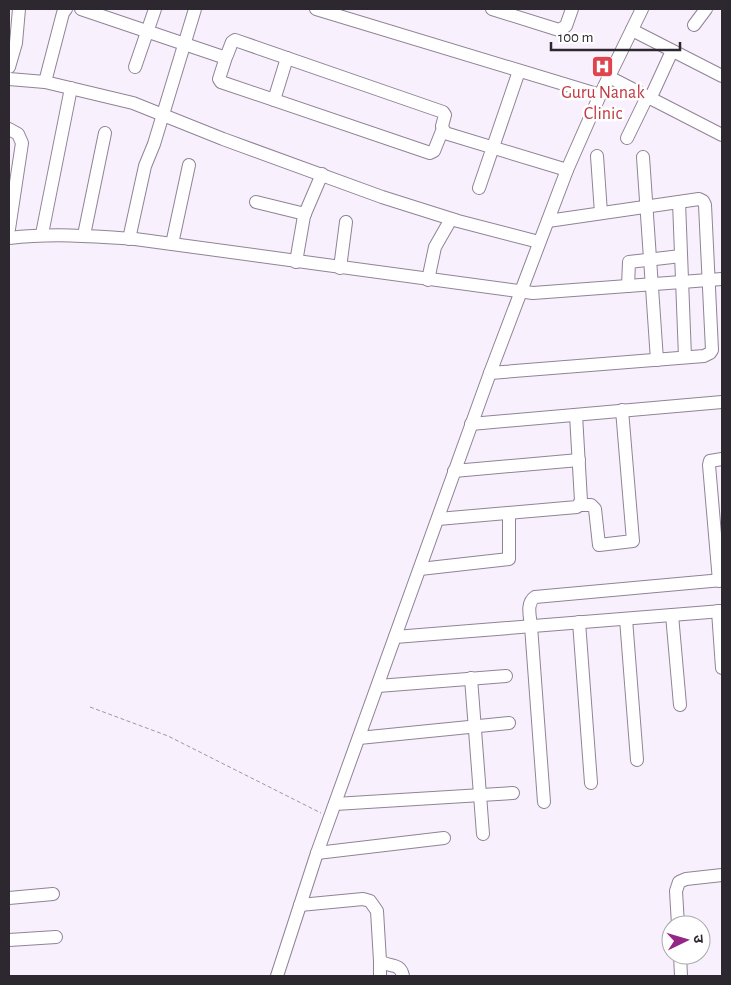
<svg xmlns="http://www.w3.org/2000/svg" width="731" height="985" font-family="'Alegreya Sans','Noto Sans Devanagari',sans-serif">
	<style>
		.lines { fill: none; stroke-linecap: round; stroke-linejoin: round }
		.minor-casing { stroke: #908397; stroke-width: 14 }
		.path { stroke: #9f98a3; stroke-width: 1; stroke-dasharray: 4 2.5; stroke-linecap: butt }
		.minor { stroke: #fff; stroke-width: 12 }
		.labels { text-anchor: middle; stroke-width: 5; stroke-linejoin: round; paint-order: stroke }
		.health-label { font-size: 18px; fill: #be3a42; stroke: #fff }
	</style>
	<rect width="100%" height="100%" fill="#f8f0fd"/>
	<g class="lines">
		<defs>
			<g id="minor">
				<polyline points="81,9 223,57 227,55 232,42 235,40 443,112 445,115 442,126 445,133 567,170"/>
				<polyline points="316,9 600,95"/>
				<polyline points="492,9 559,30 566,26 572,9"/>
				<polyline points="694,25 706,9"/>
				<polyline points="632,30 722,76"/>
				<polyline points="226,57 219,79 221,82 430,153 434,151 442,131"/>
				<polyline points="9,67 16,43 19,9"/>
				<polyline points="135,67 155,9"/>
				<polyline points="609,77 722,135"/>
				<polyline points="9,79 45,82 133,103 223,139 382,197 458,221 539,242"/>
				<polyline points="45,82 63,13 66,9"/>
				<polyline points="650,99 672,51"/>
				<polyline points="274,100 287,58"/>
				<polyline points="9,129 18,134 22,143 9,229"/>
				<polyline points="627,138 647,97"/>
				<polyline points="597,156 601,213"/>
				<polyline points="643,157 657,360"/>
				<polyline points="479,188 519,71"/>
				<polyline points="256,202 305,214"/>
				<polyline points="679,202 685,357"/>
				<polyline points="42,234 71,88"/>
				<polyline points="84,235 105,133"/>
				<path d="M9 238C52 233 92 236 135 239L533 293 722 279"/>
				<polyline points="129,239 145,166 154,144 195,9"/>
				<polyline points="172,244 189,165"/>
				<polyline points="296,262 304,216 322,174"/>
				<polyline points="340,268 346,222"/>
				<polyline points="428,280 435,247 451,219"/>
				<polyline points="628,286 629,262 681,256"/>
				<polyline points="490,373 704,356 710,353 712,350 705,205 703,201 699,199 548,221"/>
				<polyline points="471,424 722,402"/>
				<polyline points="454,471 579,460"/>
				<polyline points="580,505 591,505 595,509 599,545 633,541 622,410"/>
				<polyline points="438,519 577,507 581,501 576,415"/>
				<polyline points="420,569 509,559 509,513"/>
				<polyline points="719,581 709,465 710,461 722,459"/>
				<polyline points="718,611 722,668"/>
				<polyline points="672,615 680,705"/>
				<polyline points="626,619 637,760"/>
				<polyline points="579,622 591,783"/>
				<polyline points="395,637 722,611"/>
				<polyline points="471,678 483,834"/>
				<polyline points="378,686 506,676"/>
				<polyline points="359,738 509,723"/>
				<path d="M544 802 531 626C530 616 526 603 535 597L722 580"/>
				<polyline points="335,804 513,793"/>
				<polyline points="317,853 444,838"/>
				<polyline points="9,898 53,894"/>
				<path d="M300 905 363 899 370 901 377 911 380 961C390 968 400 962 403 976"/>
				<polyline points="678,925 676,891 679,882 686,879 722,875"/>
				<polyline points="9,940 56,937"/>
				<polyline points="680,955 681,976"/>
				<polyline points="277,976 317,853 490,373 567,170 600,95 642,9"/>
				<polyline points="380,976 380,961"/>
			</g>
		</defs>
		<use href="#minor" class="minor-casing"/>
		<polyline class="path" points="90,707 168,736 321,813"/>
		<use href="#minor" class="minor"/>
	</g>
	<defs>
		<symbol id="hospital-square" viewBox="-11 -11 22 22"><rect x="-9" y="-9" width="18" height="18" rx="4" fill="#e0444e" stroke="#fff"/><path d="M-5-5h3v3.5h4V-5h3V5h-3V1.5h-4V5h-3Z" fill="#fff"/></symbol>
	</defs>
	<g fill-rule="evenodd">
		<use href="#hospital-square" x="590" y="54" width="25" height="25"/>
	</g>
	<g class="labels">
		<g class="health-label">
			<text x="603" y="98">Guru Nanak<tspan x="603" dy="21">Clinic</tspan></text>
		</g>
	</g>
	<rect width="731" height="985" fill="none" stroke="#2d2830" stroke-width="20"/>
	<g transform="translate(686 940) rotate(85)"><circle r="24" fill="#ffffff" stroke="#aba9ac"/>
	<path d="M0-4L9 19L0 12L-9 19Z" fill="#942686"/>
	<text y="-8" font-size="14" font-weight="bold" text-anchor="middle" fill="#2d2830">उ</text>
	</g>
	<path d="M551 42v8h129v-8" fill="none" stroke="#2d2830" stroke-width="2.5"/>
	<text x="558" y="42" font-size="15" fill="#2d2830" stroke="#ffffff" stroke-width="4" paint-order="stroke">100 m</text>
</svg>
